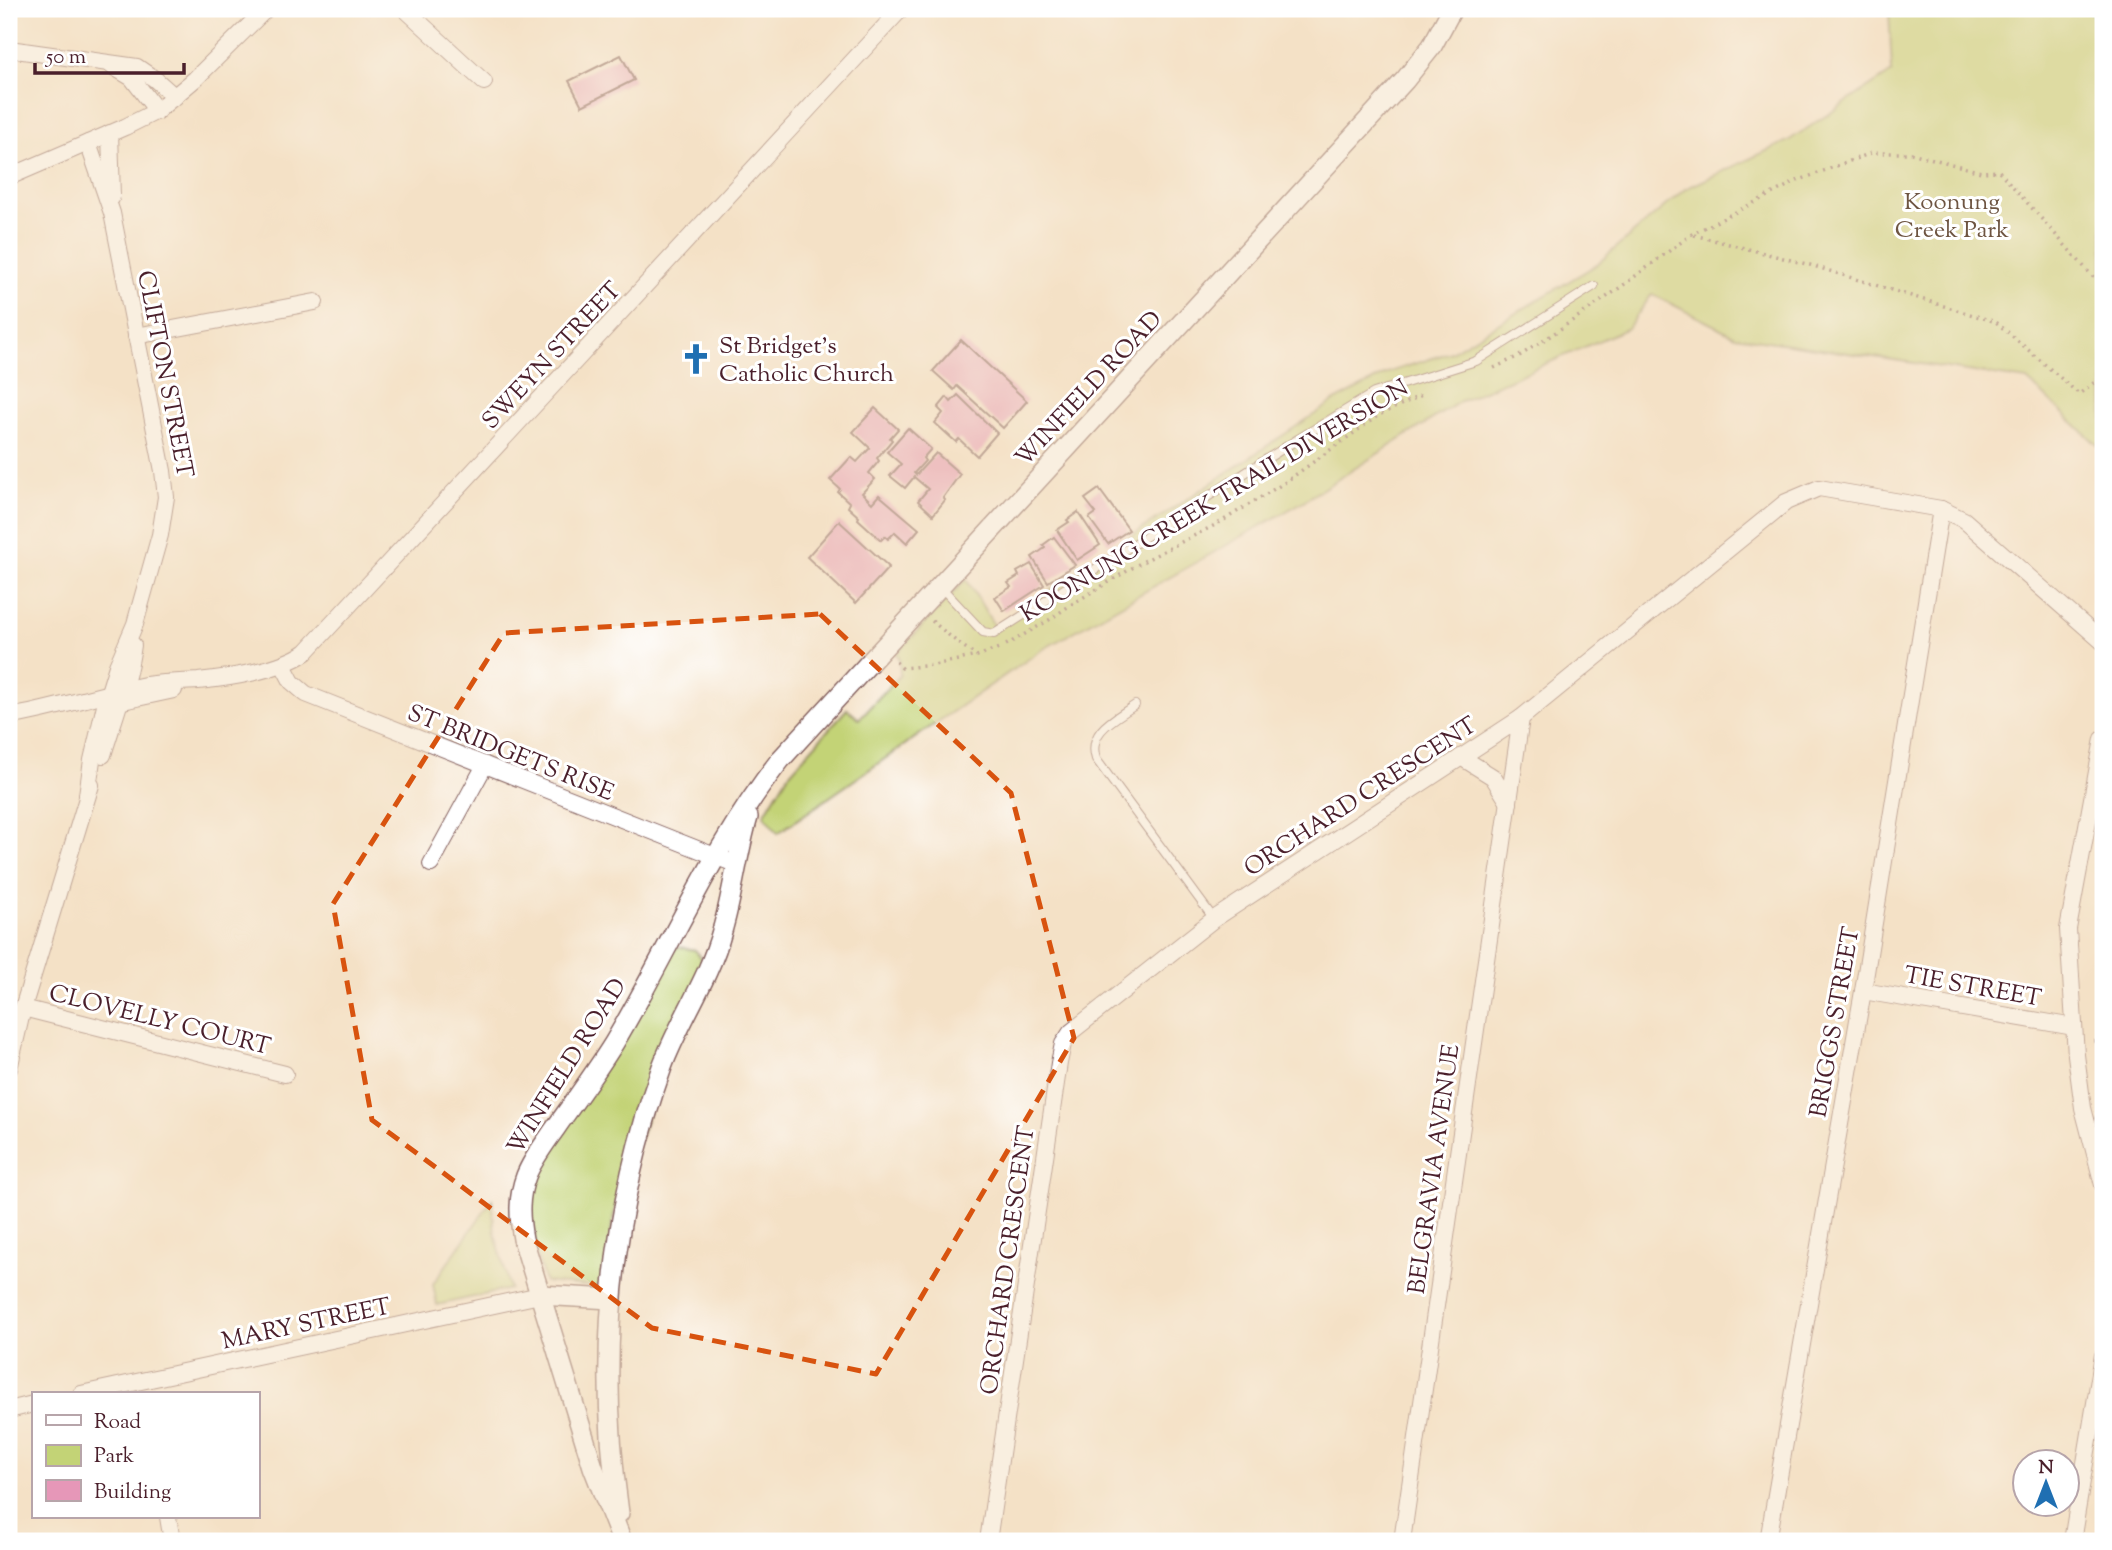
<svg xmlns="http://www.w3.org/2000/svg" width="2112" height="1550" font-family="'Sorts Mill Goudy',serif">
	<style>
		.green { fill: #c3d376; stroke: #867950; stroke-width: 2 }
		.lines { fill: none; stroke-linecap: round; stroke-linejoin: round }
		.stream { stroke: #63bbe1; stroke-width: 6 }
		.building { fill: #e697b8 }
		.service-casing { stroke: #866361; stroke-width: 10 }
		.minor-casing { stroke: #866361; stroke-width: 18 }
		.tertiary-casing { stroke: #866361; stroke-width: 22 }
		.path { stroke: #866361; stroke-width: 3.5; stroke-dasharray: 2 5; stroke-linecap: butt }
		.service { stroke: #fff; stroke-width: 8 }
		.minor { stroke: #fff; stroke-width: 16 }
		.tertiary { stroke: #fff; stroke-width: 19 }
		.marked { fill: none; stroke: #d8530f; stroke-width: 5; stroke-dasharray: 14 9; stroke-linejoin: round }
		.labels { text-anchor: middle; stroke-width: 6; stroke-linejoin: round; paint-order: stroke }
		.park-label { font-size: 24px; fill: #6e5542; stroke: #fff }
		.poi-label { font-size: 24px; fill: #4a1f2b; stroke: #fff; text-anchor: start }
		.street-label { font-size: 24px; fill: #4a1f2b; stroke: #fff }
	</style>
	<rect width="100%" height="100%" fill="#fff"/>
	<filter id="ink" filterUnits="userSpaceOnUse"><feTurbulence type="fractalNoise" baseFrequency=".0143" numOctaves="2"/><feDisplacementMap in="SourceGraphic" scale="14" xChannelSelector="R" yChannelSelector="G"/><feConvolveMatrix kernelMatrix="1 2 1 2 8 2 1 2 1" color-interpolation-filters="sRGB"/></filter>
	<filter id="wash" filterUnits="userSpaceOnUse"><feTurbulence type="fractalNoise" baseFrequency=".00686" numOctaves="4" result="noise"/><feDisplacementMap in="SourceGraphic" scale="28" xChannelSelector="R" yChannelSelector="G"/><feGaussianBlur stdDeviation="1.57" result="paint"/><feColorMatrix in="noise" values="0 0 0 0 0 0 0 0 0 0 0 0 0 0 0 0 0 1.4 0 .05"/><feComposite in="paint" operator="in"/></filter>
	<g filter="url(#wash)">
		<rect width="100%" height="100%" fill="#f4e1c6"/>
		<g class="green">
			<polygon points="1889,9 2103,9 2103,450 2027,380 1735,336 1652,294 1628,328 1461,401 1299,504 1040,651 778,833 764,815 788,775 847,709 859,719 900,675 899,657 896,654 966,579 995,627 1333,402 1390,372 1451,352 1596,265 1685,189 1788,141 1892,72"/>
			<polygon points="680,947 695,950 701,958 701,963 615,1208 603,1285 599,1287 545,1282 527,1224 529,1186 675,948"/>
			<polygon points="492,1200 495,1234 510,1289 437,1305 433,1284"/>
		</g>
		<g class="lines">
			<polyline class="stream" points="2091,9 2103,26"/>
		</g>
		<g id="blocks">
			<g class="building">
				<polygon points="621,55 634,80 582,106 569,81"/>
				<polygon points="961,340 1027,401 1003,428 957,386 954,390 933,371"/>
				<polygon points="958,395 997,433 977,456 959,439 956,442 935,423 943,413 938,408 947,397 951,402"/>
				<polygon points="875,408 898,429 890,438 892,440 877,458 879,461 869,473 875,479 862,493 872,503 879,495 919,529 907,543 895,532 888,539 885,536 881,540 858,519 859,517 848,507 850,503 838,492 840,489 830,480 851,457 857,462 870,448 853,432"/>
				<polygon points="908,428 931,449 923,458 925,461 914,473 916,475 936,453 960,474 943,498 945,500 933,515 918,501 928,489 914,477 905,488 890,476 901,464 887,452"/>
				<polygon points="1099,489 1129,530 1108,544 1089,518 1096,513 1085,499"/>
				<polygon points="1078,512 1100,545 1077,560 1057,530 1069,522 1067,520"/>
				<polygon points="839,521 889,567 856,603 807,557"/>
				<polygon points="1054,537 1075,565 1048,582 1032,557 1045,548 1043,545"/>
				<polygon points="1031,564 1044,585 1004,611 995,597 1011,587 1008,583 1019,576 1017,572"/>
			</g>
		</g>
	</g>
	<g filter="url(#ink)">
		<use href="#blocks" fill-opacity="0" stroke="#866361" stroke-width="2"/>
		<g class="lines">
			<defs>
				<g id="service">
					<polyline points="940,586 983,632 994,634 1298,439 1374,393 1476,361 1594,286"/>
					<path d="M1135 705C1115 719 1087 731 1096 759L1214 919"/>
				</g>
				<g id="minor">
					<polyline points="405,9 484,82"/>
					<polyline points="9,49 137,67 156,80 175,97"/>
					<polyline points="112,66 132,78 157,111"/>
					<polyline points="110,133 112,197"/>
					<polyline points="9,177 125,127 157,111 195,79 266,9"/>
					<polyline points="136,336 315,302"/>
					<polyline points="283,665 292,682 306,694 735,864"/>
					<polyline points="114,703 174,690"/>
					<path d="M9 717C55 709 99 694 145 685 162 682 181 682 198 681 230 678 280 670 306 652L901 9"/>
					<polyline points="2103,739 2068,929 2076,1055 2083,1108 2103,1185"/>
					<path d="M103 755C114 718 128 683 133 645"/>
					<polyline points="1461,757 1493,777 1509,803"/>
					<polyline points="87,795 92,760 105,705 117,666 135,624 160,535 166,497 163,471 112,213 88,143"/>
					<polyline points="431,864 485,765"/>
					<polyline points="1863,991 2074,1027"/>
					<polyline points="23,1008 285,1074"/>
					<polyline points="9,1069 23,1008 91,785"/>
					<polyline points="81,1394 540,1295"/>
					<polyline points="9,1410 33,1404"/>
					<polyline points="168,1517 172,1541"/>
					<polyline points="988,1541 1059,1063 1063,1044 1071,1032 1214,919 1521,718 1786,502 1819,488 1941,509 1964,520 2103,642"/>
					<polyline points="1402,1541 1521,718"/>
					<polyline points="1768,1541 1863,991 1941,509"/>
					<polyline points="2072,1541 2103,1355"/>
				</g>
				<g id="tertiary">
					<polyline points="540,1295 611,1299"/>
					<path d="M619 1513C597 1360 610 1212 662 1067 679 1021 709 979 722 931 733 894 737 854 748 817"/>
					<path d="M622 1541 593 1467 523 1239C519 1217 518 1197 526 1176 533 1158 546 1142 557 1126 576 1099 596 1072 614 1043 670 949 712 846 781 759L1405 80 1432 46 1452 9"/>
				</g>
			</defs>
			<use href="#service" class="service-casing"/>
			<use href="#minor" class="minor-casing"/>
			<use href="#tertiary" class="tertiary-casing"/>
			<g class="path">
				<polyline points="1694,235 1810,265 1996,322 2079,394 2103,376"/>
				<polyline points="1494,368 1521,355 1550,336 1614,292 1692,234 1797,181 1871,153 1911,153 1981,172 1999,171 2103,288"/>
				<polyline points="932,621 957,642 977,656"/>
				<polyline points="1006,645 1049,620 1072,604 1142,562 1219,523 1284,483 1379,415 1424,394"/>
				<polyline points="896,662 902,668 934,665 977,656 999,648"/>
				<polyline points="2094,1042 2103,1035"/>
			</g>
			<use href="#service" class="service"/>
			<use href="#minor" class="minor"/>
			<use href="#tertiary" class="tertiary"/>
		</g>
	</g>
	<path d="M0 0H2112V1550H0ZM820 614 1011 793 1074 1038 876 1374 652 1328 372 1120 333 904 504 633Z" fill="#f4e1c6" fill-opacity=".55" fill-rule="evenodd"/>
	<path class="marked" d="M820 614 1011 793 1074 1038 876 1374 652 1328 372 1120 333 904 504 633Z"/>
	<defs>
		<symbol id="church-bare" viewBox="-9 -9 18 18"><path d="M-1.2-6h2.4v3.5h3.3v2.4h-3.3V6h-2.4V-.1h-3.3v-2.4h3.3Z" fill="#1f6fb2" stroke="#fff" stroke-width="2.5" paint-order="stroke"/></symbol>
	</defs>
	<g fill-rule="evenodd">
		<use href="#church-bare" x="674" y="337" width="44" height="44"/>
	</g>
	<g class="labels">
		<g class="park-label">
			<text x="1952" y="209">Koonung<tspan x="1952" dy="28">Creek Park</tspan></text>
		</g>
		<g class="poi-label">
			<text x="719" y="353">St Bridget's<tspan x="719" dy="28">Catholic Church</tspan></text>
		</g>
		<g class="street-label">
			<text transform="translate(551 355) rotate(-47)" y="8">SWEYN STREET</text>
			<text transform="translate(166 374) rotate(79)" y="8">CLIFTON STREET</text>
			<text transform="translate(1088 388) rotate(-47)" y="8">WINFIELD ROAD</text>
			<text transform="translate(1214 500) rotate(-31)" y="8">KOONUNG CREEK TRAIL DIVERSION</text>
			<text transform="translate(511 752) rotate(22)" y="8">ST BRIDGETS RISE</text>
			<text transform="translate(1360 796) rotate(-33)" y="8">ORCHARD CRESCENT</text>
			<text transform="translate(1973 986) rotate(10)" y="8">TIE STREET</text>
			<text transform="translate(160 1019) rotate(14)" y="8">CLOVELLY COURT</text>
			<text transform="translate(1834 1022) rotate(-80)" y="8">BRIGGS STREET</text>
			<text transform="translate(566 1066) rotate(-58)" y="8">WINFIELD ROAD</text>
			<text transform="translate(1433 1169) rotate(-82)" y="8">BELGRAVIA AVENUE</text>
			<text transform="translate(1007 1260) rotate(-82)" y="8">ORCHARD CRESCENT</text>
			<text transform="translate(306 1323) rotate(-12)" y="8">MARY STREET</text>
		</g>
	</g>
	<rect width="2112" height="1550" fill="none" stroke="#fff" stroke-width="35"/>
	<rect x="32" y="1392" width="228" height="126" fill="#ffffff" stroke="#b7a5aa" stroke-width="2"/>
	<rect x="46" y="1415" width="35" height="10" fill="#ffffff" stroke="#b7a5aa" stroke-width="2"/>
	<text x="94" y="1428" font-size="21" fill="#4a1f2b">Road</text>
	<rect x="46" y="1445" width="35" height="21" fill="#c3d376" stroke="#b7a5aa" stroke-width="2"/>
	<text x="94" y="1462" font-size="21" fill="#4a1f2b">Park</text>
	<rect x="46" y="1480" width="35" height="21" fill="#e697b8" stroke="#b7a5aa" stroke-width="2"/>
	<text x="94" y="1498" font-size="21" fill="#4a1f2b">Building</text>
	<g transform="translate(2046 1483)"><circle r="33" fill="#ffffff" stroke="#b7a5aa" stroke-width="2"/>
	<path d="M0-5L12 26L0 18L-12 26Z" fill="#1f6fb2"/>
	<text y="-10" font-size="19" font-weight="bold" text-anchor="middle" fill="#4a1f2b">N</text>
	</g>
	<path d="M35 63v10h149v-10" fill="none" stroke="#4a1f2b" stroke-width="3.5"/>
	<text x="46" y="63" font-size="21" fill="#4a1f2b" stroke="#ffffff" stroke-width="5" paint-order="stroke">50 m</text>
</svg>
